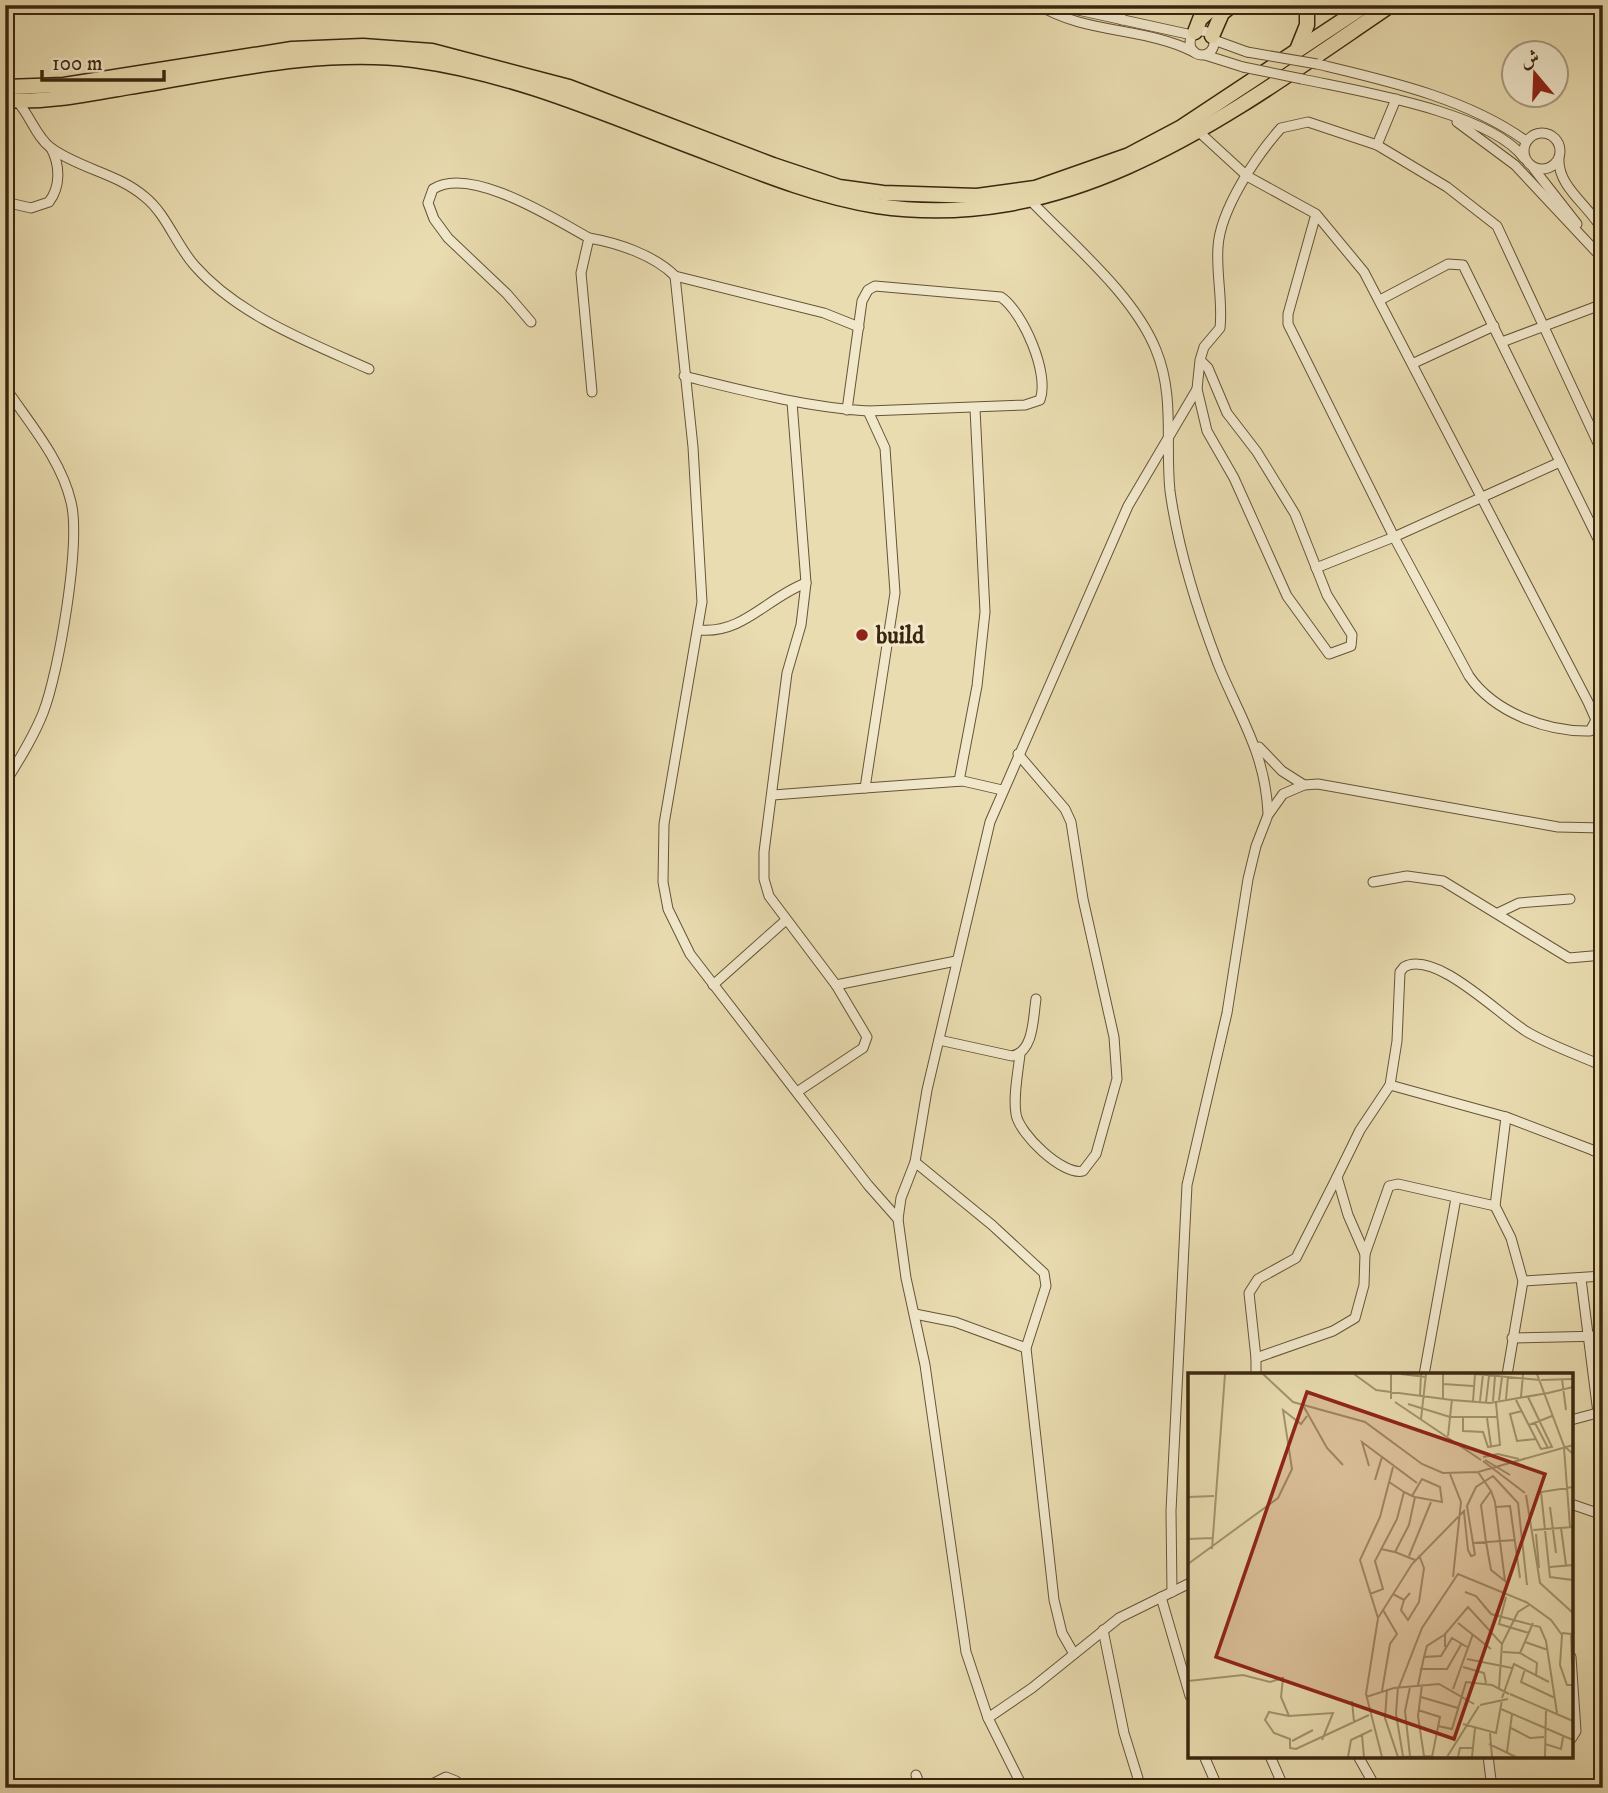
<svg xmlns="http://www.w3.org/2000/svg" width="1608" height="1793" font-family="'IM FELL DW Pica',Amiri,serif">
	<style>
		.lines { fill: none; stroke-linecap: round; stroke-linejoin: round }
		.minor-casing { stroke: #665436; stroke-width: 11 }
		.highway-casing { stroke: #3a260e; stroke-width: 17 }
		.minor { stroke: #f1e8cc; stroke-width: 9 }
		.highway { stroke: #e9dcb0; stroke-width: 14 }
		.minor-bridge-casing { stroke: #665436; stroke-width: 11; stroke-linecap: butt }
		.minor-bridge { stroke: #f1e8cc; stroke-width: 9 }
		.poi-dot { fill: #8f2418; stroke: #f1e8cc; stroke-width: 2.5 }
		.labels { text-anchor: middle; stroke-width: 6; stroke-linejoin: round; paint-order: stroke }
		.poi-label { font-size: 24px; font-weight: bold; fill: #3a260e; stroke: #f1e8cc; text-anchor: start }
		.inset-road { fill: none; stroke: #a3936f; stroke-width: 2 }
		.view { fill: #8f2418; fill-opacity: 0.15; stroke: #8f2418; stroke-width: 3.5 }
		.inset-edge { fill: none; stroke: #3a260e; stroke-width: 3.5 }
	</style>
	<rect width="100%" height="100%" fill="#e9dcb0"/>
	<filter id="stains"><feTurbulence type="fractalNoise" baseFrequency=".00286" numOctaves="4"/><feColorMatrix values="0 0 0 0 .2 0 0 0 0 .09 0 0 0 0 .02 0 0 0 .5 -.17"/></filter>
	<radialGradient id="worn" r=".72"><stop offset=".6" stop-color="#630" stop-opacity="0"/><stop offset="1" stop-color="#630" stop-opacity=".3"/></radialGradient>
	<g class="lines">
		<defs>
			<g id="minor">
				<path d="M1039 5C1084 34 1146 27 1194 52"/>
				<polyline points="1055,5 1192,35"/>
				<polyline points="1117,5 1122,20"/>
				<circle cx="1202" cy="43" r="12"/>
				<polyline points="1214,40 1247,52"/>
				<polyline points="1205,55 1243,67"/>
				<path d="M1317 64C1388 81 1466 98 1526 141"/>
				<path d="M1302 79C1357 91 1490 112 1524 158"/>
				<path d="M17 101C30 115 36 137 51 148 80 169 117 173 145 197 167 215 176 245 195 266 239 316 311 343 369 369"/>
				<polyline points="1457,122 1515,165 1603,259"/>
				<path d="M1198 131 1247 176 1316 214 1364 272 1588 702 1596 720 1590 731C1546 732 1494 712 1469 676L1394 537 1288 324V314L1316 214"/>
				<circle cx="1542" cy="151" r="18"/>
				<polyline points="1377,145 1396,99"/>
				<path d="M1559 158C1557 187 1590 206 1603 231"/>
				<polyline points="1534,169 1577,224"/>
				<path d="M1031 201C1072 244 1134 295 1156 350 1175 396 1165 443 1170 491 1178 549 1197 609 1218 664 1240 718 1265 752 1268 813"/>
				<path d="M5 202 31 208 49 202C61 186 60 165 51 148"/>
				<polyline points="675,276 693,447 702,602 664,824 663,882 668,909 690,954 868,1185 898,1219"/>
				<polyline points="1380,300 1448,264 1463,265 1603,549"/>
				<path d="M531 322 507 294 448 238 434 219 428 203 433 189C471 165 556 220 589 238"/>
				<polyline points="1502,342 1603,304"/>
				<path d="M1200 360 1197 389 1207 431 1234 478 1287 596 1329 654 1351 646 1352 635 1327 595 1295 514 1257 452 1227 413 1208 368 1200 360 1204 347 1220 328C1223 301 1216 274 1218 247 1220 210 1256 156 1281 128L1308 122 1377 145 1447 187 1497 226 1603 454"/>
				<polyline points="1414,363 1494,326"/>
				<path d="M684 376C745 391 805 407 868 411L1025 405 1040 400C1050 374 1023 312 1001 297L875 286 868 290 862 301 847 410"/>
				<path d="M5 387C29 423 61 459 71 502 81 543 59 672 43 713 33 738 19 760 5 783"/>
				<path d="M592 392 581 273 589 238C618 243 654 255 675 276L824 313 859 327"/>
				<polyline points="792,402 806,583 801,625 787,673 764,852 764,879 769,896 836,985 867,1037 863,1048 797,1092"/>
				<polyline points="1316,568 1394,537 1560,462"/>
				<path d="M700 630C743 634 768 597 806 583"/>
				<polyline points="1259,747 1282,771 1304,785"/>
				<path d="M1018 754 1065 809 1071 822 1083 899 1114 1037 1117 1079 1096 1154 1083 1171C1063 1176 1019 1134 1016 1114 1013 1096 1018 1073 1020 1054"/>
				<polyline points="959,781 977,686 985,612 975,409"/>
				<polyline points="865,788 963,781 1002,790"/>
				<polyline points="773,795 865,788 895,593 885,448 868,411"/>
				<polyline points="1373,882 1407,876 1443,881 1569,958 1603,955"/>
				<polyline points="1498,913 1519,903 1570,899"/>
				<polyline points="713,985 786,920"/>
				<polyline points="836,985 956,961"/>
				<path d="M939 1040 1012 1056C1034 1052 1033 1018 1036 999"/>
				<polyline points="1390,1085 1506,1117 1603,1154"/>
				<polyline points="1506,1117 1495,1206 1511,1238 1523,1281 1507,1375"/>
				<polyline points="1594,1151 1603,1140"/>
				<polyline points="915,1162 992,1225 1044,1273 1046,1286 1026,1348 1054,1600 1062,1633 1074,1654"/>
				<path d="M1365 1254 1348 1215 1337 1177 1360 1130 1390 1085 1397 1041 1400 972 1404 967C1436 949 1502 1018 1529 1033 1552 1046 1578 1055 1603 1066"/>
				<polyline points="1581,1279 1598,1413"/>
				<polyline points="1523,1281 1603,1276"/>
				<polyline points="915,1314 955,1322 1026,1348"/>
				<polyline points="1512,1338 1603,1336"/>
				<polyline points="1256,1358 1249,1293 1258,1279 1296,1258 1337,1177"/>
				<polyline points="1256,1375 1256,1358 1333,1331 1355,1318 1364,1285 1365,1254 1389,1186 1398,1184 1495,1206"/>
				<polyline points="1424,1375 1456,1198"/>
				<polyline points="1571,1420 1601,1412"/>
				<polyline points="1571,1504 1603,1515"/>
				<polyline points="1172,1592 1171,1511 1187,1185 1227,1013 1248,879 1256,846 1268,815 1283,794 1304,785 1318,784 1558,827 1603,828"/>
				<polyline points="1161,1597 1190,1696"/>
				<polyline points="1103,1630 1124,1733 1141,1788"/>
				<polyline points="1571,1657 1576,1731 1571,1739"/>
				<polyline points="988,1718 1032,1688 1119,1618 1190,1583"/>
				<polyline points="1204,1756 1218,1788"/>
				<polyline points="1270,1756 1284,1788"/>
				<polyline points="1358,1756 1376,1788"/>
				<polyline points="1488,1756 1492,1788"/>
				<polyline points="916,1775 921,1788"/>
				<polyline points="424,1788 446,1777 456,1781 461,1788"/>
				<polyline points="1023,1788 988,1718 966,1652 925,1365 906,1278 898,1219 901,1198 915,1162 927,1090 990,822 1128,506 1197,389"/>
				<polyline points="1601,1788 1603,1782"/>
			</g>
			<g id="highway">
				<polyline points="1195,32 1200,19 1216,5"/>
				<polyline points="1212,36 1222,13 1232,5"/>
				<polyline points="1297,50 1307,25 1307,5"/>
				<polyline points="5,87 64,85 292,49 363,46 432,51 569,87 773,165 839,187 883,193 977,196 1035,188 1129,155 1180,128 1366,5"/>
				<path d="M5 100C46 103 89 94 129 87 223 72 319 48 414 60 518 74 611 117 708 153 762 174 819 197 877 206 1077 235 1234 111 1391 5"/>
			</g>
		</defs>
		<use href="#minor" class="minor-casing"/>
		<use href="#highway" class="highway-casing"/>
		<use href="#minor" class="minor"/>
		<use href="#highway" class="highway"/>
		<defs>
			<g id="minor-bridge">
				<polyline points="1247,52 1317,64"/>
				<polyline points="1243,67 1302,79"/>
			</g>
		</defs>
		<use href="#minor-bridge" class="minor-bridge-casing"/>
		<use href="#minor-bridge" class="minor-bridge"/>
	</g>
	<circle class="poi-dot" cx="862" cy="635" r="7"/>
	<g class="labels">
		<g class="poi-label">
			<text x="876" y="643">build</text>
		</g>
	</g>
	<g transform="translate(1188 1373)">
		<rect width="385" height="385" fill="#e9dcb0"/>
		<path class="inset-road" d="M75 1 105 29 177 49 234 91 255 100 290 99 385 72V79M166 1 188 17 264 27 302 30 360 20M213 1 238 4M288 1 352 7M349 1 376 73 385 81M374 6 378 37M353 7 385 6M255 11 285 13M360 20 385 14M232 22 233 1M333 24 335 1M255 25V1M203 26V1M318 26 320 4M311 27 314 4M328 27 353 76 364 74 340 24M285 28 287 1M292 28 295 1M305 28 307 3M207 29 293 87M298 29 301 3M220 31 262 44H310M116 34 139 75 155 92M334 38 322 41 329 68 348 66M275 44V58L295 59 300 74 312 72 308 30M299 45 303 73M233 46 238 1M347 50 360 75M341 52 364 43M260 63 264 26M376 75 382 154M295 84 310 81 331 86M297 87 322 102M295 88 337 120M181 93 174 69 194 84M290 99 303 118 307 129 317 208 303 197 298 169 293 132 303 118M262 101 273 129 265 204M187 107 194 84 229 110M201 109 216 119 224 123 227 124 254 129 252 114 234 106 224 123M385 114 353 119 362 204 385 207M338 122 352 210 385 240M0 124 26 123M308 134 322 133 332 205M362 134 368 180M276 139 280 177 283 183 287 182M373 155 378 192M345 157 385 154M348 161 351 195M0 166 24 165M285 170 327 167M24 176 37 1M193 176 207 179 221 152 227 124M207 179 227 187M287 182 279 133 288 114 305 103 330 130 339 212M221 183 243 129M0 191 90 125 104 96 95 37 113 51 119 43M362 194 385 192M277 219 288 223 303 241 352 254 358 268 369 340M182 221 195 216 187 188 209 146 216 119M205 221 216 227 222 220M318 224 311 251 341 260M216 227 213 237 220 247 231 229 236 195 231 182M190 245 172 187 192 144 205 94M270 250 303 276M374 260 383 261 384 292M337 269 360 277M314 271 330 239 341 232M257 274V261L280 234 314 271 311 315M315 279 332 280 349 290 348 303M332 280 345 250M236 284 239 273 256 262M279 286 324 295M275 294 296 300 298 310M232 296H259L274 270M337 296 333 309 367 325M0 308 55 302 82 309 95 305 93 324 101 343 145 340 134 367M230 312 236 284 253 283 264 265 279 274M234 312 230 343 236 383M210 314 208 341 215 383M211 314 234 255 270 201 338 229 363 247 374 262 372 292 379 312H385M199 316 197 345 210 384M265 316 285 261M194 318 202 271 209 261 195 237M322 321 385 348M178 324 206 315 251 311 286 331M233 324 270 335M314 325 326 291 361 309M164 328 166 349M292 332 320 326M313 336 385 367M230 337 252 344 244 384M101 343 81 339 77 347 86 360 102 366V375L108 376 181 342M275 351 308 360 314 327M250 353 264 356 278 309 304 312 321 321M323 355 342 365 356 364M302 360 304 384M174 362 176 384M104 368 125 357M301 371 328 384M357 371 373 376 375 364M319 379 324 341M222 383 217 338 222 314M160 384 163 367 184 357M194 384 178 321 190 245 224 191 277 137M210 384 244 383M259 384 291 333M270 384 272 375H285M284 384 287 355M357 384 358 336"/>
		<path class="view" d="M119 19 357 101 266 366 28 284Z"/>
		<rect width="385" height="385" class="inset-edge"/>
	</g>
	<rect width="1608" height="1793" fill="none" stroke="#e9dcb0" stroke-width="28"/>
	<rect x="7" y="7" width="1594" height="1779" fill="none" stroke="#3a260e" stroke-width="3.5"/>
	<rect x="14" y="14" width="1580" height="1765" fill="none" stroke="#3a260e" stroke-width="2"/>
	<g transform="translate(1535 74) rotate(341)"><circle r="33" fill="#f1e8cc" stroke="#a89a80" stroke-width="2"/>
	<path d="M0-5L12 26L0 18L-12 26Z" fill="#8f2418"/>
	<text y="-10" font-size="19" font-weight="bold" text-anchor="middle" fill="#3a260e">ش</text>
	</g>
	<path d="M42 70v10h122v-10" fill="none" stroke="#3a260e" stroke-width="3.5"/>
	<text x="52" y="70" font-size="21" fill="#3a260e" stroke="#f1e8cc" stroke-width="5" paint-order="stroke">100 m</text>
	<rect width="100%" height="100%" filter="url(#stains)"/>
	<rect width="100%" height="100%" fill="url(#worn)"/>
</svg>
